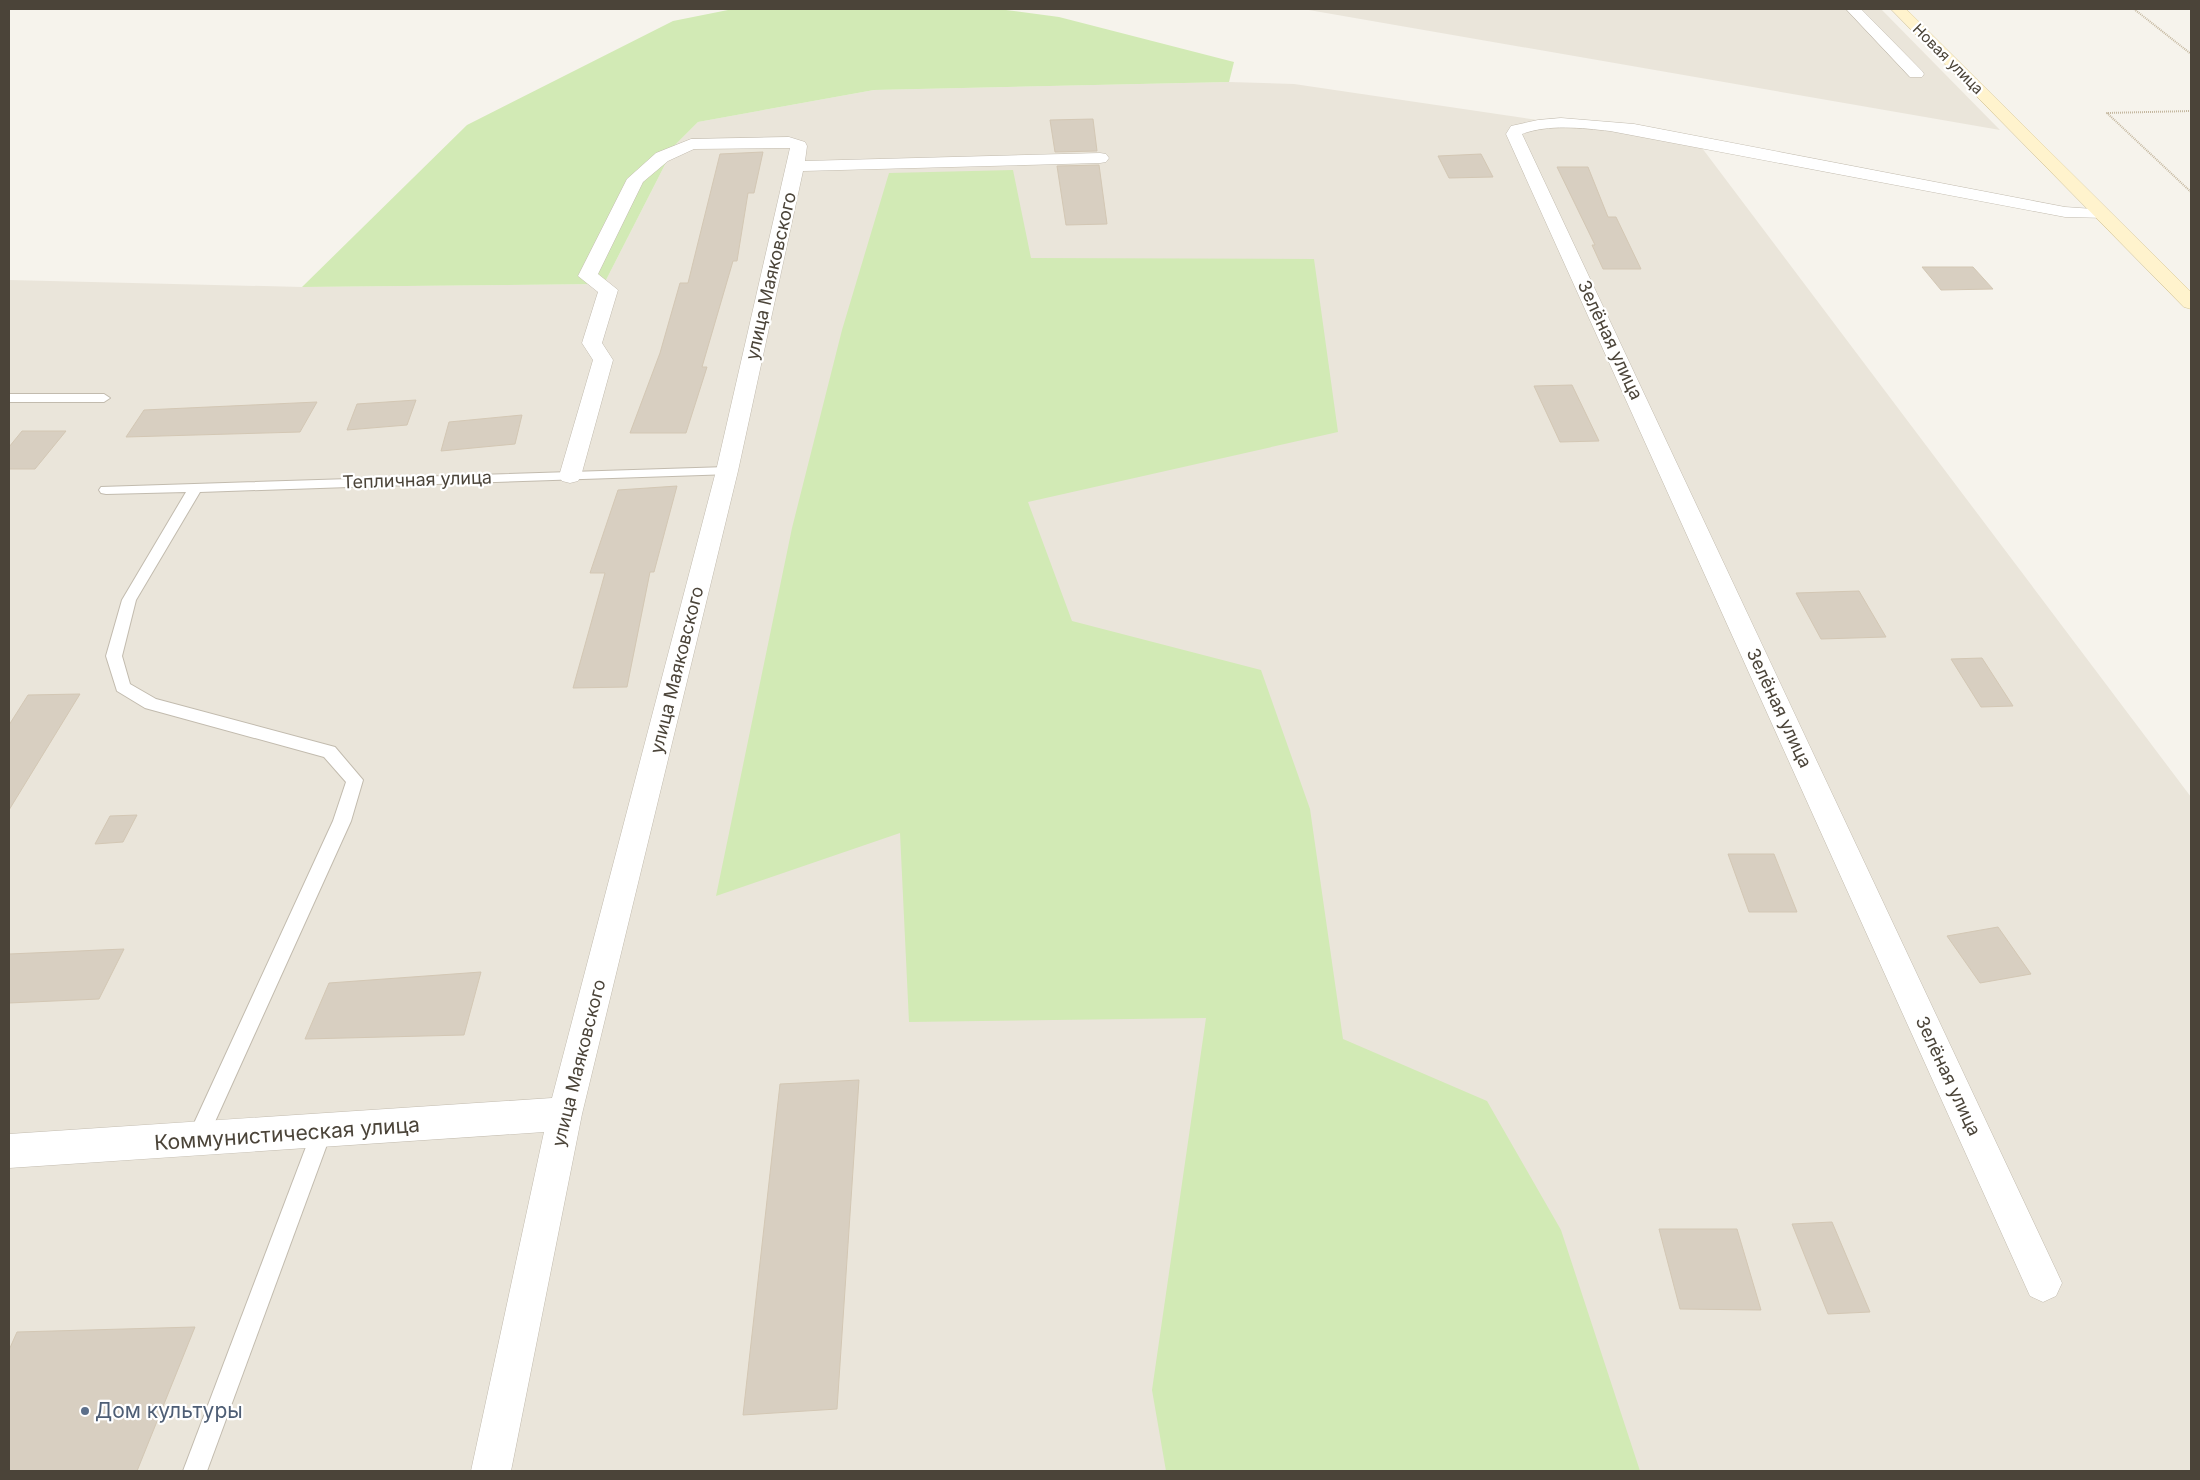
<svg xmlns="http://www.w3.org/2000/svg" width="2200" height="1480" font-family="Inter,sans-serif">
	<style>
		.residential { fill: #eae5da }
		.green { fill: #d2eab5 }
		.building { fill: #d8cfc1; stroke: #d3c7b4 }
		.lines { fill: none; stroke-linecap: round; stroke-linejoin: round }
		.lane-casing { stroke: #c2bbae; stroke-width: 2 }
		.street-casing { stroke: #c2bbae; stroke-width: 1 }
		.secondary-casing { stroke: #d6c79b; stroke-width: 1 }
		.path { stroke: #c4b79f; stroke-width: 2; stroke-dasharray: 1 1; stroke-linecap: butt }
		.lane { fill: #fff; fill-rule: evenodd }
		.street { fill: #fff; fill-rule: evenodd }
		.secondary { fill: #fff3cd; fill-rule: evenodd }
		.service-dot { fill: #5c6f8a; stroke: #fff; stroke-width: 2 }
		.labels { text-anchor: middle; stroke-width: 4.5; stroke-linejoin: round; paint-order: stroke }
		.far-street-label { font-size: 15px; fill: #4b4439; stroke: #fff }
		.street-label { font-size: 18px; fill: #4b4439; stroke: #fff }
		.near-street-label { font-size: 21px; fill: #4b4439; stroke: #fff }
		.near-service-label { font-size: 21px; fill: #4e5e75; stroke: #fff; text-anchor: start }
	</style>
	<rect width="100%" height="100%" fill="#f6f3ec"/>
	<g class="residential">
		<polygon points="1303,9 1881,9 2000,130"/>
		<polygon points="1229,82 1294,84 1699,144 2191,797 2191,1471 9,1471 9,280 302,287 604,284 675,145 698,122 874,90"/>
	</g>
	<g class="green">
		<polygon points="733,9 998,9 1059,17 1234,62 1229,82 874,90 698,122 675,145 604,284 302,287 467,125 673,21"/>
		<polygon points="1013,170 1031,258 1314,259 1338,432 1028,502 1072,621 1261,670 1310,809 1343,1039 1487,1101 1561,1230 1640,1471 1166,1471 1152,1390 1206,1018 909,1022 900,833 716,896 792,528 842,330 889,173"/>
	</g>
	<g class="building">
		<polygon points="1093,119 1097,151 1055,152 1050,120"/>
		<polygon points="763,152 754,193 748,193 737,261 733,261 702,367 707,367 686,433 630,433 660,353 680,283 688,283 720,154"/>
		<polygon points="1481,154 1493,177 1449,178 1438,156"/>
		<polygon points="1099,165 1107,224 1066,225 1057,166"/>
		<polygon points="1557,167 1588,167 1608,217 1616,217 1641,269 1603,269 1592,245 1595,245"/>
		<polygon points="1922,267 1973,267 1993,289 1941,290"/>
		<polygon points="1572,385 1599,441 1560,442 1534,386"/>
		<polygon points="416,400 407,425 347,430 357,404"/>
		<polygon points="317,402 300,432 126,437 144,410"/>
		<polygon points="522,415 515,444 441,451 449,422"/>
		<polygon points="22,431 66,431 35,469 9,469 9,447"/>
		<polygon points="677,486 654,572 650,572 627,687 573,688 605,573 590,573 618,490"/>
		<polygon points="1859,591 1886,637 1821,639 1796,593"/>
		<polygon points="1982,658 2013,706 1981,707 1951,659"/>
		<polygon points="80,694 9,810 9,725 28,695"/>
		<polygon points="137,815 123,842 95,844 110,816"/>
		<polygon points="1728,854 1774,854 1797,912 1749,912"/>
		<polygon points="1998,927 2031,974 1980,983 1947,936"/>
		<polygon points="124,949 99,999 9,1003 9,954"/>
		<polygon points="481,972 464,1035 305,1039 329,983"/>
		<polygon points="859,1080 837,1409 743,1415 780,1084"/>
		<polygon points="1832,1222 1870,1312 1828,1314 1792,1224"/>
		<polygon points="1659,1229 1737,1229 1761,1310 1680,1309"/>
		<polygon points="195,1327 137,1471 9,1471 9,1350 17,1332"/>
	</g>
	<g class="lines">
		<defs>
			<g id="lane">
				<polygon points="9,394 104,394 110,398 104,402 9,402"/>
				<polygon points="727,467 734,471 732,474 200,492 136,600 122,656 130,684 156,699 335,747 363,780 351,821 204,1146 197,1149 190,1146 187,1139 190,1132 333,821 346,782 324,757 145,708 117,691 106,656 122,600 186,492 106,494 101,493 99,490 101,487"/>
				<polygon points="322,1121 329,1124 332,1131 207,1471 183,1471 312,1131 315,1124"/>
			</g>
			<g id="street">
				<polygon points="1846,9 1861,9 1922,71 1924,74 1922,77 1910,77"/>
				<path d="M1561 118 1634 124 2065 207 2108 210 2111 214 2108 218 2065 217 1610 131C1581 128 1549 124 1522 134L2056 1270 2062 1283 2056 1296 2043 1302 2030 1296 1506 134 1511 126 1538 120Z"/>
				<polygon points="789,137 805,142 807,146 805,161 1100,153 1106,154 1109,158 1106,162 1100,163 803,171 738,471 582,1114 511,1471 471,1471 544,1132 9,1168 9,1134 552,1098 716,471 790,148 694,149 668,161 643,182 598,274 618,290 602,343 613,360 581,476 578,481 570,483 562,481 559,476 593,360 582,343 598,292 578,276 627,179 656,153 691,139"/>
			</g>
			<polygon id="secondary" points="1891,9 1906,9 2191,292 2191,309 2184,307"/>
		</defs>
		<use href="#lane" class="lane-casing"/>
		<use href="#street" class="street-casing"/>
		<use href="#secondary" class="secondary-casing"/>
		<g class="path">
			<polyline points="2134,9 2191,54"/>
			<polyline points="2191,111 2107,113 2191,192"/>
		</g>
		<use href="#lane" class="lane"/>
		<use href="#street" class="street"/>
		<use href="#secondary" class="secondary"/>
	</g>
	<circle class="service-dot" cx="85" cy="1411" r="5"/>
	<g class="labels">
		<g class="far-street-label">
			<text transform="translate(1948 59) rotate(45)" y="5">Новая улица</text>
		</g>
		<g class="street-label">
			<text transform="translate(771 276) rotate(-77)" y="6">улица Маяковского</text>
			<text transform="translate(1610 340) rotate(65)" y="6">Зелёная улица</text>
			<text transform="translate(417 480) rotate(-2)" y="6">Тепличная улица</text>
			<text transform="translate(677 670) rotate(-76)" y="6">улица Маяковского</text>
			<text transform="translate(1779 708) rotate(65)" y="6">Зелёная улица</text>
			<text transform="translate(579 1063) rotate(-76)" y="6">улица Маяковского</text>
			<text transform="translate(1948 1076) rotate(65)" y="6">Зелёная улица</text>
		</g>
		<g class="near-street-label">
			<text transform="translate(287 1134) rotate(-4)" y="7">Коммунистическая улица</text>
		</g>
		<g class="near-service-label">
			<text x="95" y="1418">Дом культуры</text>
		</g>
	</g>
	<rect width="2200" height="1480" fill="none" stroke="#4b4439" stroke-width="20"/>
</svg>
